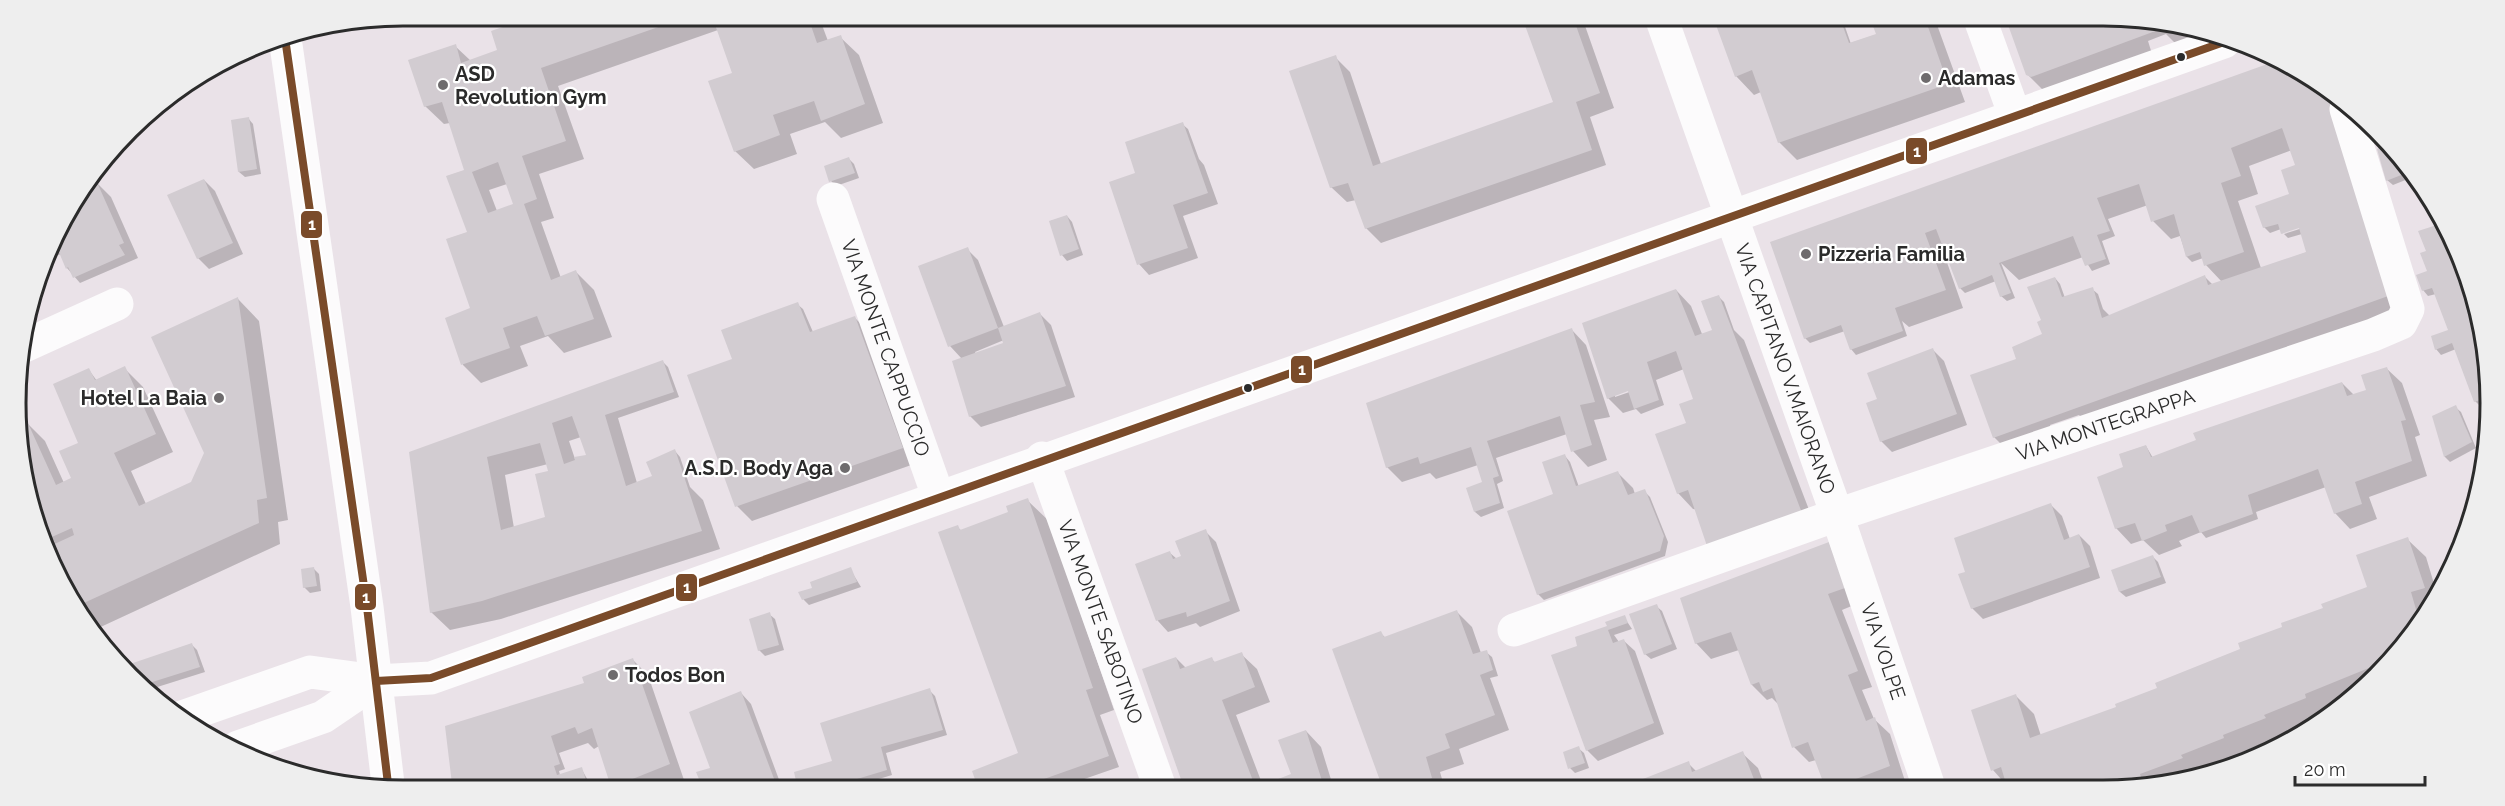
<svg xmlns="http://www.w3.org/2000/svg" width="2505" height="806" font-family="Raleway,sans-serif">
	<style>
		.shadow { fill: #0003; fill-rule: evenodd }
		.building { fill: #d2ccd1; fill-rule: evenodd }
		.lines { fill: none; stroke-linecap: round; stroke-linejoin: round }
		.minor { stroke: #fcfbfc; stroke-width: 33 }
		.tertiary { stroke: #fcfbfc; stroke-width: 33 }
		.bus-1-casing { stroke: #fff; stroke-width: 12 }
		.bus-1 { stroke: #7a4b2a; stroke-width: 8 }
		.bus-dot { fill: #2b2b2b; stroke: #fff; stroke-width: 2 }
		.poi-dot { fill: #6e6b6d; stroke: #fff; stroke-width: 2 }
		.labels { text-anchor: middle; stroke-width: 4.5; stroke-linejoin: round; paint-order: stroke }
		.poi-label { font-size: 20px; font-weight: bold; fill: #2b2b2b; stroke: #fff; text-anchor: start }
		.street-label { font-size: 20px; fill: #2b2b2b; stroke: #fff }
		.rim { fill: none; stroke: #2b2b2b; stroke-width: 3 }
		.line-badge { stroke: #fff; stroke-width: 2 }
		.badge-label { font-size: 16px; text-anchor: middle; font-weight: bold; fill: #fff }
	</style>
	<rect width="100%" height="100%" fill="#eae2e8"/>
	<g class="shadow">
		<path d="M540 16 819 17 828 41 840 37 859 55 883 123 841 138 825 122 790 134 797 154 754 169 735 151 733 74 718 30 558 86 584 159 539 174 554 218 541 222 561 278 576 272 594 290 612 337 564 353 548 336 520 346 528 366 481 383 463 365 447 319 472 309 466 170 450 123 444 124 425 106 455 46 471 61 499 51 493 32ZM507 184 515 205 497 211 489 190Z"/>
		<polygon points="1524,20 1583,20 1614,108 1590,117 1606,165 1381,243 1366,228 1356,200 1347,202 1331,187 1335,57 1350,72 1381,164 1554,103"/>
		<polygon points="1734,21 1843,21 1851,44 1878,35 1873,21 1936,22 1965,102 1797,160 1779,142 1761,92 1754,95 1736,76 1718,26"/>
		<polygon points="2009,22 2178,23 2204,33 2176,44 2166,34 2148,41 2153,57 2046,93 2027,74"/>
		<path d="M2275 63 2318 81 2345 108 2409 313 2088 424 2079 415 2050 425 2054 436 2009 452 1994 437 2018 360 2044 335V321L2055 278 2060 284 2065 298 2092 289 2098 294 2103 309 2110 316 2205 277 2213 285 2222 282 2206 265 2203 258 2192 262 2187 257 2180 236 2171 239 2153 221 2148 205 2108 219 2115 236 2102 241 2110 264 2092 271 2083 257 2019 280 2001 263 2015 298 2007 301 2001 296 1996 281 1965 293 1960 288 1946 250 1943 251 1963 308 1909 327 1902 321 1907 336 1856 355 1851 349 1845 331 1810 343 1805 338 1772 243ZM2292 150 2297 166 2290 195 2264 227 2270 233 2281 229 2283 234V231L2305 224 2306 227 2284 234 2288 238 2302 234 2308 252 2261 268 2238 201 2258 194 2249 166Z"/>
		<polygon points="167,99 171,108 137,125 147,112"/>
		<polygon points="248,118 253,124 261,174 245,177 239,172"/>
		<polygon points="1182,124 1188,129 1199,159 1204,165 1218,204 1183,216 1198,258 1149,275 1139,264 1137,173"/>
		<polygon points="2384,147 2412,175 2413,177 2393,185 2387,180 2379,150"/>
		<polygon points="849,159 854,164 859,178 836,186 831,181"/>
		<polygon points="204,180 215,191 243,254 209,269 198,258"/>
		<polygon points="96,182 111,197 138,258 80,283 67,268 61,254 46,260 55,231"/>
		<polygon points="1067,216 1072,222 1083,255 1067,261 1062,255 1051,221"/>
		<path d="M967 249 978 260 1004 327 1040 314 1051 325 1075 397 981 427 970 416 962 359 950 346 920 267ZM1004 340 1005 344 976 354 975 352Z"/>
		<polygon points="2418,276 2483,328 2483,409 2475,401 2456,349 2441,355 2436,349 2449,331 2436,294 2428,296 2423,290"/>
		<path d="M1676 290 1691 306 1702 334 1713 331 1719 297 1724 302 1734 330 1744 340 1816 528 1693 509 1678 493 1688 424 1695 400 1684 369 1656 380 1664 405 1641 414 1636 409 1623 413 1608 398ZM1640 385 1641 388 1615 397V394Z"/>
		<polygon points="238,299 259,321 288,520 278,522 280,544 92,631 81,619 28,503 23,425 27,423 45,441 64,483 73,479 89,370 97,381 124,368 143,387 173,452 131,471 146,504 192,483 205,453"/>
		<polygon points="797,304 803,309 813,332 855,318 870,333 917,463 752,521 737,506 735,360"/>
		<polygon points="1571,329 1586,345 1610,417 1594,420 1607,460 1588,467 1573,451 1567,434 1496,458 1503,481 1497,484 1504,508 1481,517 1475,512 1483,483 1478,465 1436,479 1430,473 1402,482 1387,467"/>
		<polygon points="1933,350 1944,361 1967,425 1892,452 1881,441 1879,400"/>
		<path d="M663 362 668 367 679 397 618 418 637 483 653 477 675 451 680 457 690 487 703 500 720 549 501 619 450 630 431 612 411 453ZM581 437 588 456 575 459 569 441ZM548 464 550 472 547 518 514 528 505 475Z"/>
		<polygon points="2386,368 2402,383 2420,435 2415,437 2427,476 2369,497 2377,519 2350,529 2335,513 2326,487 2256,512 2258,519 2206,538 2201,532 2179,541 2182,546 2159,555 2143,540 2131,544 2116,528 2125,468 2146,446 2153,458 2342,383 2354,395 2368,391"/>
		<polygon points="2455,407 2461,412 2476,448 2450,462 2445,457 2434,416"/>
		<polygon points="1565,456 1570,462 1579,487 1618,473 1633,488 1635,494 1644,491 1650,497 1668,542 1665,556 1544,600 1538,594"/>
		<polygon points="1027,500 1049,521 1114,710 1100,715 1119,767 1067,785 978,785 1020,754 957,527 962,531 1009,513"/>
		<polygon points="2051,505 2062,516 2070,539 2079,535 2090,546 2100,578 1983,619 1972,608"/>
		<polygon points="1205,531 1216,542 1240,611 1200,627 1196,623 1168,632 1158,621 1137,565 1170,553 1177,559 1183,557"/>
		<polygon points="2407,539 2426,557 2438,597 2358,694 2342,705 2323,713 2324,717 2240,753 2241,756 2208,771 2153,788 2008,787 1993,770 2016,696 2034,714 2041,736 2118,708 2369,588"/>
		<polygon points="1828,544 1859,603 1842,610 1872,687 1862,690 1874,719 1890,734 1905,781 1891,787 1827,787 1816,760 1809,762 1794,747 1780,706 1772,698 1767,700 1752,685 1739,650 1711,659 1696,643"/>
		<polygon points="2153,557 2158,562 2166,583 2126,597 2120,592 2113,571"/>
		<polygon points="314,569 319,574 321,591 310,593 304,587"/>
		<polygon points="850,569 861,587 809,605 804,600 800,593 814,589"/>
		<polygon points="1656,606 1662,611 1677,649 1651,659 1645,654"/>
		<polygon points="1457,612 1472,627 1481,653 1486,652 1492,657 1498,676 1490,678 1509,730 1459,749 1464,764 1440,772 1444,786 1383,786 1380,633 1386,638"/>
		<polygon points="769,614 775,619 784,650 765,656 759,650"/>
		<polygon points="1624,617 1632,629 1614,635 1619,642 1624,641 1635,651 1664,734 1598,761 1587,750 1579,647"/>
		<polygon points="192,645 197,650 205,672 151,689 128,666"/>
		<polygon points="1241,654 1257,669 1270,702 1236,715 1263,786 1184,785 1144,670 1176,658 1186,668 1211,659 1216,663"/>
		<polygon points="633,660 648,675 684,780 672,784 611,784 599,746 594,749 588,743 559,753 565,769 559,771 560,775 581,768 590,784 453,784 586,684"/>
		<polygon points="929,690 935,696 947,735 886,753 892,775 859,785 799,785 834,762"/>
		<polygon points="741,693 751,704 781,785 703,784 698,773 714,774"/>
		<polygon points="1306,731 1321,747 1333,786 1321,786 1330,782 1329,780 1312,786 1263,786 1293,775"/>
		<polygon points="1578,748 1584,753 1589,768 1575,773 1570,768"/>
		<polygon points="1742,753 1758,768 1765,787 1629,786 1688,763 1697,772"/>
	</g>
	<g class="building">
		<path d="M535 16 687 17 541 68 566 141 522 156 537 199 524 204 551 280 576 270 594 319 545 336 537 316 503 328 510 348 461 365 445 318 470 308 446 239 467 232 446 176 464 170 442 102 424 107 408 60 456 44 461 63 497 50 491 31ZM498 162 513 204 488 213 472 172Z"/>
		<polygon points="712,16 808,17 817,43 841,35 865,104 821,121 814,101 773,115 780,135 734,152 708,81 732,73"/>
		<polygon points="1523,20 1574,20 1600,93 1576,102 1592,150 1365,229 1348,183 1330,188 1289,71 1336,55 1373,166 1553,102"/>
		<polygon points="1730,21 1841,21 1849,43 1876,34 1871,21 1926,21 1948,84 1778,143 1752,70 1735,77 1716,25"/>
		<polygon points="2007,22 2176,23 2177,23 2031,77 2026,75"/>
		<polygon points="2273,62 2318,81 2328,91 2391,295 1993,438 1970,375 2016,359 2012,347 2042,334 2037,322 2041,320 2027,287 2055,277 2062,297 2093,287 2102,318 2205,275 2208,285 2306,252 2299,228 2281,234 2278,224 2263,228 2255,206 2289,194 2281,170 2295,165 2282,128 2231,148 2241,176 2221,183 2244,252 2204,266 2200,252 2186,257 2174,214 2151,222 2139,184 2097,198 2110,231 2097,235 2106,259 2085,266 2073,236 1999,263 2011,293 2000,297 1992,275 1959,289 1936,229 1925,233 1946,290 1895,308 1903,331 1850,350 1841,325 1804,339 1770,242"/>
		<polygon points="249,117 257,169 238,172 231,120"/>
		<polygon points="1183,122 1208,193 1173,205 1188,248 1137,265 1109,182 1135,173 1125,142"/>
		<polygon points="2383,146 2409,172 2386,181 2377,149"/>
		<polygon points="849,157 855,173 829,182 824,166"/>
		<polygon points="204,179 233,243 197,259 167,195"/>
		<polygon points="96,180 124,243 119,245 125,255 73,278 68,267 66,269 53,238 55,231"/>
		<polygon points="1067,215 1079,249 1060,256 1049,221"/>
		<polygon points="2440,224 2483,328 2483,399 2474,402 2452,343 2435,350 2431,336 2448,330 2432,288 2422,291 2416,275 2427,271 2420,253 2426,251 2418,231"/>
		<polygon points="968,247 998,328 948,347 918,266"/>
		<polygon points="1676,289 1695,336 1712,330 1701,301 1719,295 1802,513 1707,546 1688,490 1677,494 1655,434 1686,423 1679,404 1693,399 1676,351 1647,362 1659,400 1634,409 1628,391 1607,399 1582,323"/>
		<polygon points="238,297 267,498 257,500 259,523 75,607 48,547 74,535 72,528 45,540 28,503 23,423 27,421 56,485 71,478 59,451 78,443 53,384 89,368 95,380 125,366 156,434 114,453 139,506 191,482 204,453 151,337"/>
		<polygon points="798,302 810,332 855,316 903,448 735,507 687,375 732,359 721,330"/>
		<polygon points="1040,312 1066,386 969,417 952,361 1003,343 998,328"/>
		<polygon points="1572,328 1595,402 1580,405 1592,445 1571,452 1560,416 1487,441 1499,476 1493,478 1500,503 1474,512 1466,488 1482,482 1471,447 1420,464 1418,457 1386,468 1366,403"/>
		<polygon points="1933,348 1957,414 1880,442 1866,403 1877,399 1867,373"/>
		<path d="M663 360 674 392 605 415 626 486 652 476 646 462 675 449 702 531 482 601 430 613 409 452ZM572 416 586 455 574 457 575 460 564 464 552 423ZM540 443 548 471 535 474 545 517 501 530 487 457Z"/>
		<polygon points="2387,367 2406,420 2401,421 2412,461 2355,482 2362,504 2334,514 2318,469 2248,495 2253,514 2200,533 2192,515 2165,525 2167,531 2142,541 2135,523 2115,529 2097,477 2123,467 2119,454 2146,445 2151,457 2196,440 2193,433 2342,382 2347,396 2366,390 2361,375"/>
		<polygon points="2456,405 2472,442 2444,457 2432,416"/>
		<polygon points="1565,454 1576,486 1618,471 1628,495 1645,489 1664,536 1660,551 1537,595 1507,511 1553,494 1542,462"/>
		<polygon points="1028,498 1093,688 1086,690 1109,756 1027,785 977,785 972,771 1018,753 938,532 958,525 960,530 1008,512 1006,506"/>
		<polygon points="2051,503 2064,540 2079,534 2090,567 1971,609 1958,574 1965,572 1954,538"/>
		<polygon points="1206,529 1230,601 1187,617 1186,612 1156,621 1135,564 1170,551 1173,559 1181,556 1175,541"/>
		<polygon points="2408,537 2425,588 2411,592 2419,620 2386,661 2305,694 2306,698 2264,715 2266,718 2223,735 2224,738 2181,755 2183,758 2140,774 2141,777 2113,788 2007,787 2001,767 1991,771 1971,710 2016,694 2030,738 2116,707 2115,704 2157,688 2155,683 2240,649 2238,643 2282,627 2281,623 2323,608 2321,604 2367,587 2356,555"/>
		<polygon points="1829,542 1845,588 1828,594 1858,671 1848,675 1866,721 1875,717 1890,766 1856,779 1857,782 1843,787 1825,787 1808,742 1792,748 1772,688 1763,692 1759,682 1751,685 1731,632 1695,644 1680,598"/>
		<polygon points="2153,555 2161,577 2119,592 2111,570"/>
		<polygon points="314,567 317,586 303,588 301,569"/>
		<polygon points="851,567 857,582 802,600 798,592 812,588 810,582"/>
		<polygon points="1657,604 1672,644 1644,655 1629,614"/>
		<polygon points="1457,610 1473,654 1487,650 1493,670 1480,675 1495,715 1445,734 1450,748 1426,757 1432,778 1411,786 1382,786 1332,649 1381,631 1384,637"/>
		<polygon points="770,612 779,645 758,651 749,619"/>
		<polygon points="1625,615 1628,623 1608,630 1613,643 1624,639 1654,723 1586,751 1551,655 1577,646 1575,637 1607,626 1605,622"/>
		<polygon points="192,643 200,667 146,684 127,665"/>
		<polygon points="1242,652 1255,687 1222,700 1255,786 1183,785 1142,669 1176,657 1180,669 1212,657 1214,662"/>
		<polygon points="633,658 670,764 620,784 610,784 592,728 578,734 575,727 551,736 560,764 554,766 557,775 582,767 587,784 452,784 445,726 584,683 582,677"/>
		<polygon points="930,688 943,730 881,747 887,770 837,785 797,785 794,772 832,761 820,723"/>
		<polygon points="741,691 776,784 701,784 696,772 710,768 689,712"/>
		<polygon points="1306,730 1323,784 1260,786 1291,774 1278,740"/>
		<polygon points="1579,746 1585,763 1568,769 1563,752"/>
		<polygon points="1743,751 1757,787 1625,786 1689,761 1692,772"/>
	</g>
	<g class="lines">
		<g class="minor">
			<path id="s1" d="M1662 20 1837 515 1929 787"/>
			<polyline points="1981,22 2015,116"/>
			<path id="s2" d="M833 199 938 496"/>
			<polyline points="20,348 117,304"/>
			<path id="s3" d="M1042 458 1159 785"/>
			<path id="s4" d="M1514 630 1837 515 2373 335 2401 323 2408 309 2346 109"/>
			<path d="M179 718 310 672 376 681 431 678C1028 463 1627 254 2224 42"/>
			<polyline points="238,747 323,717 376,681"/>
		</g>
		<polyline class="tertiary" points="285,38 367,607 388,784"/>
		<defs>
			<g id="bus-1">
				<polyline points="285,38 367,607 388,784"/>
				<polyline points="376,681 431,678 2224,42"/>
			</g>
		</defs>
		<use href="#bus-1" class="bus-1-casing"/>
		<use href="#bus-1" class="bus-1"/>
	</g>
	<g class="bus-dot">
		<circle cx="2181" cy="57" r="5"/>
		<circle cx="1248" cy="388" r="5"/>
	</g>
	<g class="poi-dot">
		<circle cx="1926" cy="78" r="6"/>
		<circle cx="443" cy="85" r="6"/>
		<circle cx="1806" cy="254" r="6"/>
		<circle cx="219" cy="398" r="6"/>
		<circle cx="845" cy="468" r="6"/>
		<circle cx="613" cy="675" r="6"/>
	</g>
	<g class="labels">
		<g class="poi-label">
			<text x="455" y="81">ASD<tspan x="455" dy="23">Revolution Gym</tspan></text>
			<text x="1938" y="85">Adamas</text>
			<text x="1818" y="261">Pizzeria Familia</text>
			<text x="207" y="405" text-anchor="end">Hotel La Baia</text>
			<text x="833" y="475" text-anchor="end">A.S.D. Body Aga</text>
			<text x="625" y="682">Todos Bon</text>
		</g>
		<g class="street-label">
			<text dy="7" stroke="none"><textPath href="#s2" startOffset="158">VIA MONTE CAPPUCCIO</textPath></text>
			<text dy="7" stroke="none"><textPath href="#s1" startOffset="370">VIA CAPITANO V.MAIORANO</textPath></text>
			<text dy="7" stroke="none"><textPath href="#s4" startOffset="626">VIA MONTEGRAPPA</textPath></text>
			<text dy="7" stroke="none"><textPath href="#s3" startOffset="174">VIA MONTE SABOTINO</textPath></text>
			<text dy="7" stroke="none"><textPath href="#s1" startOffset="669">VIA VOLPE</textPath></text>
		</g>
	</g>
	<path d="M0 0H2505V806H0ZM403 26H2103A377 377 0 0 1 2480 403V403A377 377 0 0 1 2103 780H403A377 377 0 0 1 26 403V403A377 377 0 0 1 403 26Z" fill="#eee" fill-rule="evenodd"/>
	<path class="rim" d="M403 26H2103A377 377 0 0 1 2480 403V403A377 377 0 0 1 2103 780H403A377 377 0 0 1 26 403V403A377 377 0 0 1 403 26Z"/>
	<g class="line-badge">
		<rect x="1905" y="137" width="23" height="28" rx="6" fill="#7a4b2a"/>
		<rect x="300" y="210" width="23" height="29" rx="6" fill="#7a4b2a"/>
		<rect x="1290" y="355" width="23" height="29" rx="6" fill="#7a4b2a"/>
		<rect x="675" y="573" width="23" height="29" rx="6" fill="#7a4b2a"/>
		<rect x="354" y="583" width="23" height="28" rx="6" fill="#7a4b2a"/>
	</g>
	<g class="badge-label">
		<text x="1917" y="157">1</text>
		<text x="312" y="230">1</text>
		<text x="1302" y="375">1</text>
		<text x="687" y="593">1</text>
		<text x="366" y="603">1</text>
	</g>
	<path d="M2295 776v9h130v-9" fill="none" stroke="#2b2b2b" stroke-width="3"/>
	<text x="2304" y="776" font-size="18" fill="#2b2b2b" stroke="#ffffff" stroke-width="4.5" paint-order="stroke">20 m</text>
</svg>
